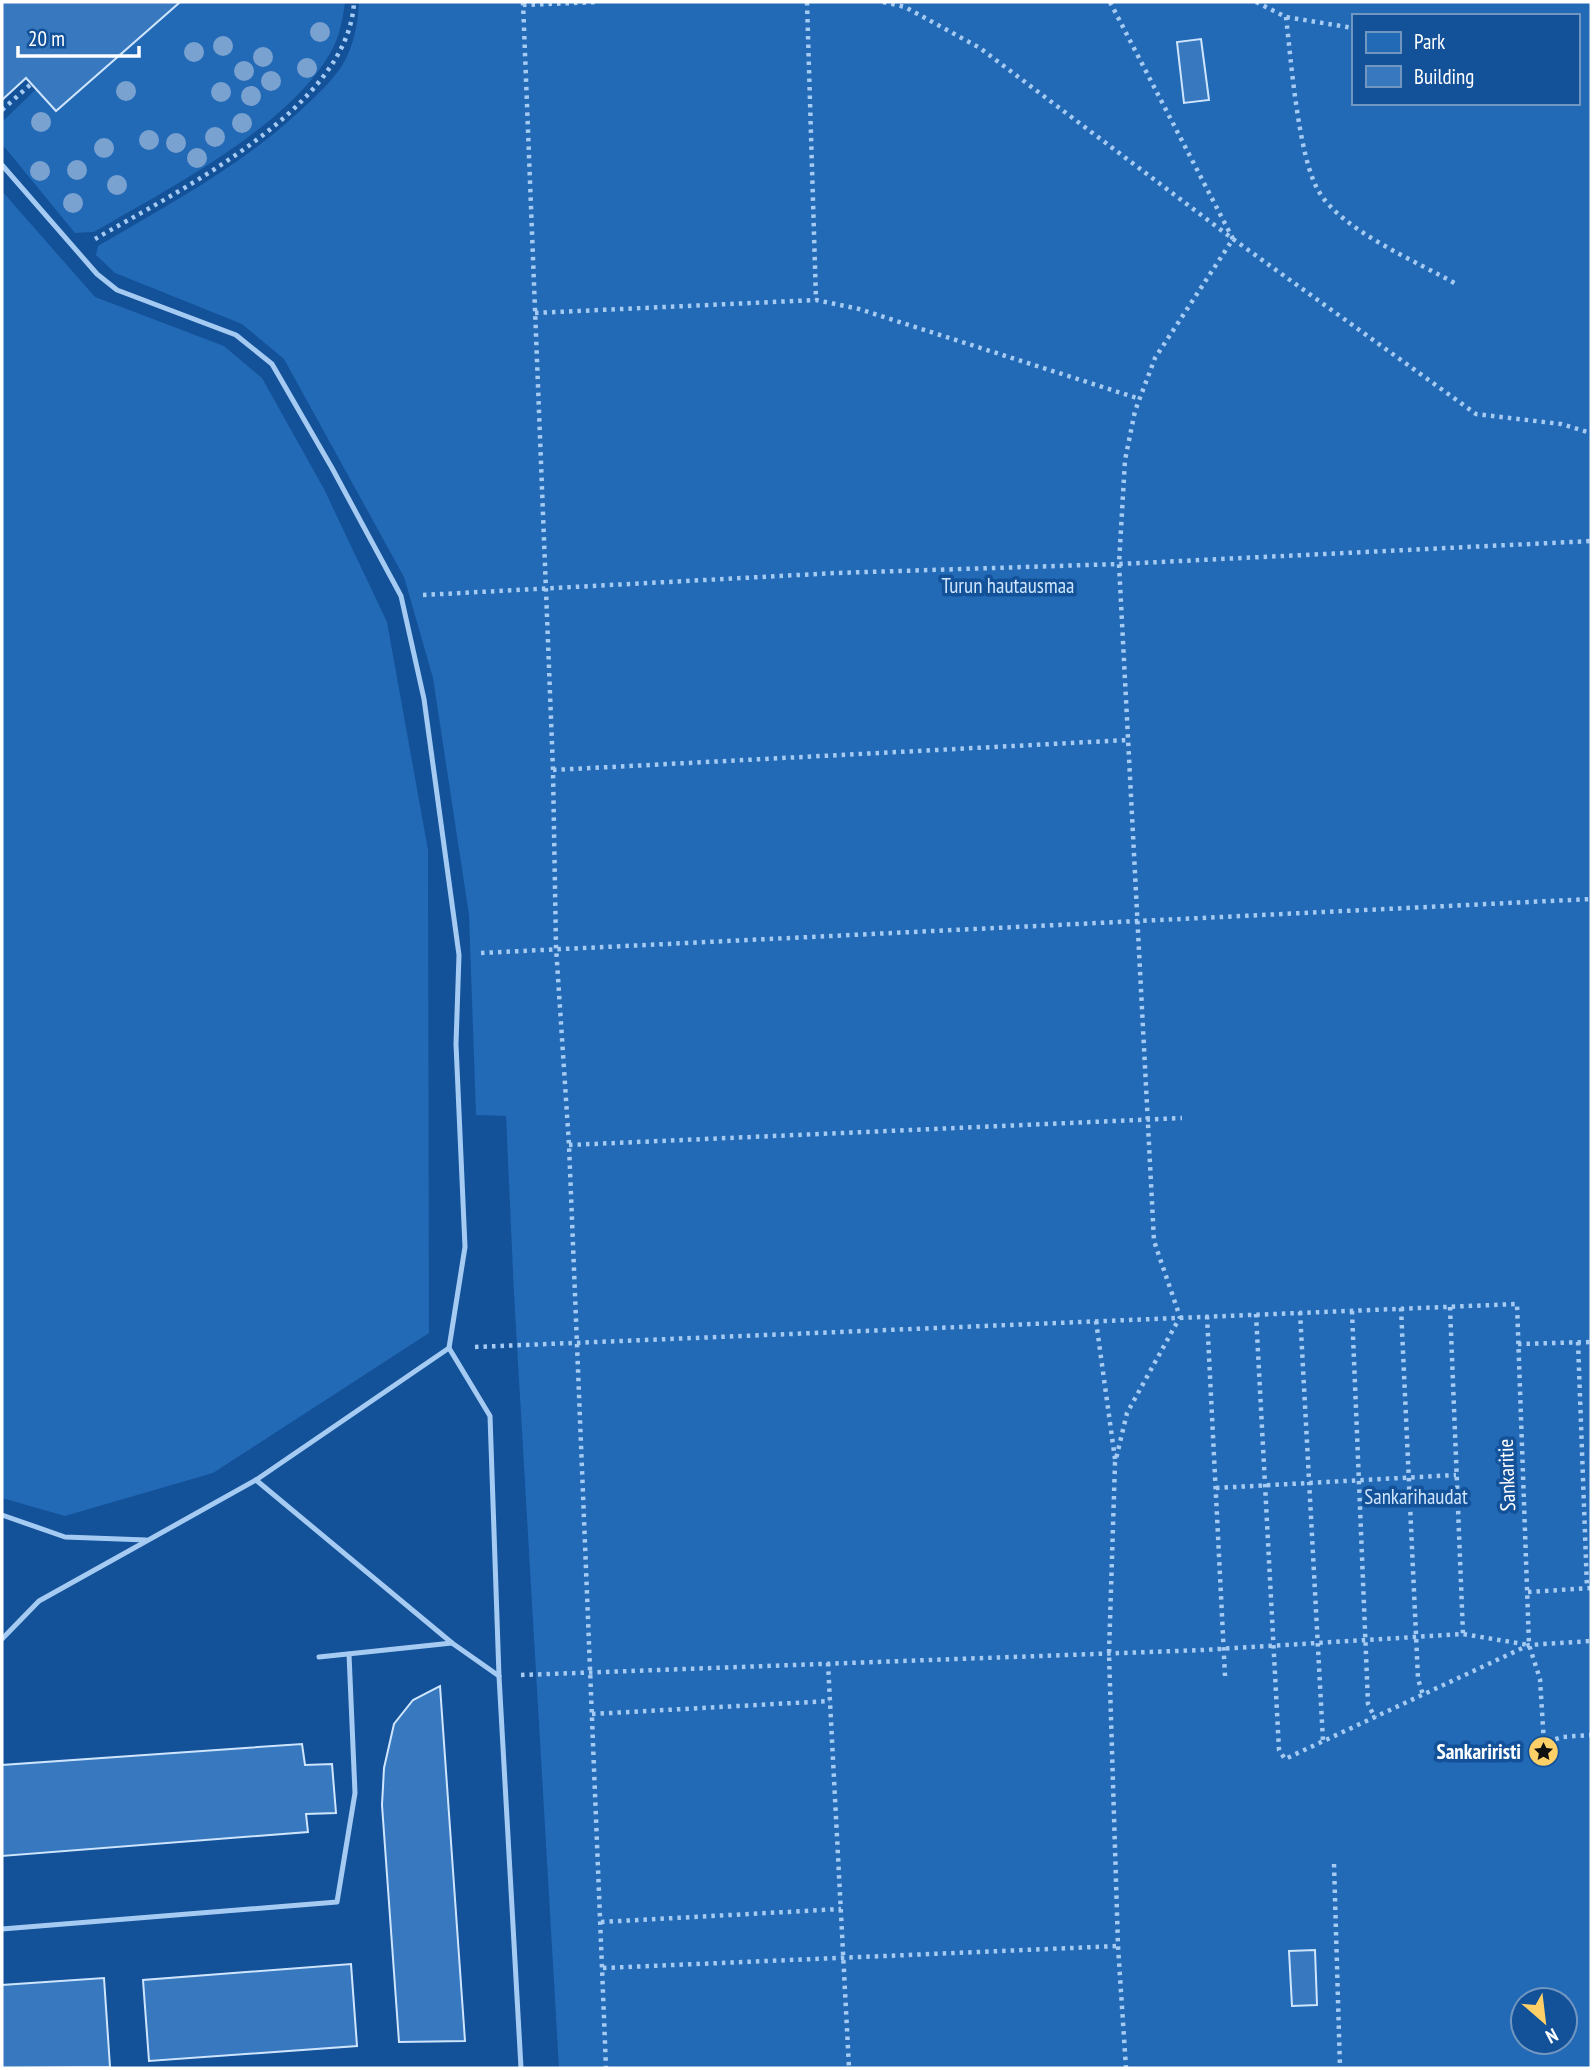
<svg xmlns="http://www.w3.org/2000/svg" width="1593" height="2070" font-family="'PT Sans Narrow',sans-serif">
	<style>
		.green { fill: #2269b6; fill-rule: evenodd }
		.building { fill: #3778be; stroke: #cee5fd; stroke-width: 2 }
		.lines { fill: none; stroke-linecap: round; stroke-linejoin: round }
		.path { stroke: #a6cbf3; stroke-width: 4.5; stroke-dasharray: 3.5 5; stroke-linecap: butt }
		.lane { stroke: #a6cbf3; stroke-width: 5 }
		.tree { fill: #7aa2d0 }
		.labels { text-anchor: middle; stroke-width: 7; stroke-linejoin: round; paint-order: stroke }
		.park-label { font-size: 21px; fill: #cee5fd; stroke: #135198 }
		.street-label { font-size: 21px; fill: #fff; stroke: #135198 }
		.poi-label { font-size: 21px; font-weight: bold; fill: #fff; stroke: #135198; text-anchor: end }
	</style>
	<rect width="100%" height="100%" fill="#135198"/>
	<g class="green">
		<path d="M179 2H345C343 17 340 34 333 48 293 125 168 189 94 232L75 233 2 144V122L36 89 56 111Z"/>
		<path d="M359 2H1591V2068H559L514 1294 506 1116 476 1115 469 915 433 678 404 577 284 359 242 324 115 273 96 255 98 246C169 204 243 165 303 108 317 95 333 80 343 64 354 45 358 23 359 2ZM1353 16H1577V103H1353ZM1523 2000H1565V2042H1523Z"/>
		<polygon points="2,191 95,297 224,346 262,378 324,489 387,622 428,850 429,1333 213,1473 65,1516 2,1498"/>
	</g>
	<g class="building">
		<polygon points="2,2 179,2 179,3 56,111 26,78 2,100"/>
		<polygon points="1201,39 1209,100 1184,103 1177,42"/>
		<polygon points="440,1686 465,2041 399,2042 382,1805 384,1768 394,1724 413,1700"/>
		<polygon points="302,1744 305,1765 332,1764 336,1813 306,1814 308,1832 2,1856 2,1765"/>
		<polygon points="1315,1950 1317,2005 1292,2006 1289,1951"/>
		<polygon points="351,1964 357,2046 149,2061 143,1980"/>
		<polygon points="104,1978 110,2067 2,2068 2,1985"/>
	</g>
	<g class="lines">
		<g class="path">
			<polyline points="523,2 553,770 556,947 569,1145 606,2068"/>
			<polyline points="807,2 816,300"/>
			<polyline points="883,2 905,7 980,48 1233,239 1476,414 1561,424 1591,433"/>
			<polyline points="1110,2 1233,239 1155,358 1135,411 1125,460 1119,564 1154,1241 1180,1317 1127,1413 1115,1463 1109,1653 1118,1946 1126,2068"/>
			<polyline points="1256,2 1286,17 1353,28"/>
			<polyline points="523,5 599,2"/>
			<path d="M1286 17C1291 59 1298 155 1318 190 1340 230 1418 262 1458 285"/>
			<polyline points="2,110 31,84"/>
			<path d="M95 239C176 192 349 108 354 2"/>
			<polyline points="535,313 816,300 859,309 1140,399"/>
			<polyline points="423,595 836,573 1119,564 1591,541"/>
			<polyline points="553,770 1128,740"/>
			<polyline points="481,953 1591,899"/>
			<polyline points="569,1145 1182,1118"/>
			<polyline points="1450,1307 1463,1634"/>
			<polyline points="1401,1308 1418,1679 1423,1695"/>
			<polyline points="1352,1311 1368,1704 1375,1718"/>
			<polyline points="1300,1312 1323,1741"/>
			<polyline points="1256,1314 1279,1750 1285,1759 1529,1645 1591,1641"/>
			<polyline points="1207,1316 1225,1676"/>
			<polyline points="1096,1321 1115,1459"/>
			<polyline points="1578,1342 1587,1588"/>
			<polyline points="1518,1344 1591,1342"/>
			<polyline points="475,1347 1517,1304 1529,1645 1540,1679 1544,1743 1562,1737 1591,1735"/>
			<polyline points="1216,1488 1456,1475"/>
			<polyline points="1528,1592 1591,1588"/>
			<polyline points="828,1663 849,2068"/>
			<polyline points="521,1675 1203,1650 1463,1634 1529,1645"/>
			<polyline points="592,1714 830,1701"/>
			<polyline points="1334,1864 1340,2068"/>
			<polyline points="601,1922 841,1909"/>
			<polyline points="603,1968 1118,1946"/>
		</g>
		<g class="lane">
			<polyline points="2,165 97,274 117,290 236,335 272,364 332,468 401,596 424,699 459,955 456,1044 465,1247 449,1348"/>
			<polyline points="256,1480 452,1643 499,1676"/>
			<polyline points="2,1515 65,1537 146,1540"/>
			<polyline points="2,1639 39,1601 256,1480 449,1348 490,1416 499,1676 521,2068"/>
			<polyline points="319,1657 452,1643"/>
			<polyline points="2,1929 337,1902 355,1793 349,1654"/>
		</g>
	</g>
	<g class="tree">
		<circle cx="320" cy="32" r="10"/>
		<circle cx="223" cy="46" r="10"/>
		<circle cx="194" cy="52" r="10"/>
		<circle cx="263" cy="57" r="10"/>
		<circle cx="307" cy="68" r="10"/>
		<circle cx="244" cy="71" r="10"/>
		<circle cx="271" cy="81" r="10"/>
		<circle cx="126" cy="91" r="10"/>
		<circle cx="221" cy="92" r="10"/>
		<circle cx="251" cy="96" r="10"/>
		<circle cx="41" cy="122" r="10"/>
		<circle cx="242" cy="123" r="10"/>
		<circle cx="215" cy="137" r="10"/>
		<circle cx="149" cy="140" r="10"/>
		<circle cx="176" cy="143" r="10"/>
		<circle cx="104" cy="148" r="10"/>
		<circle cx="197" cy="158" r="10"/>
		<circle cx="77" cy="170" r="10"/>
		<circle cx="40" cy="171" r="10"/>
		<circle cx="117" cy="185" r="10"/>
		<circle cx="73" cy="203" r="10"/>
	</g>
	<defs>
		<symbol id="sight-disc" viewBox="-11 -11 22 22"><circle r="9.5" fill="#ffcf68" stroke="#135198"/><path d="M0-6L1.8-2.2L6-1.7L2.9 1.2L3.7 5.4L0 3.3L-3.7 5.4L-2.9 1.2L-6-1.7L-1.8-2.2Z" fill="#111"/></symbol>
	</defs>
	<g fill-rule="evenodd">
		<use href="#sight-disc" x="1526" y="1734" width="35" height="35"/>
	</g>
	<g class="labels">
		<g class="park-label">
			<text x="1008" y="593">Turun hautausmaa</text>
			<text x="1416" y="1504">Sankarihaudat</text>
		</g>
		<g class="street-label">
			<text transform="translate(1507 1475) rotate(-92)" y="7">Sankaritie</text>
		</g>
		<g class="poi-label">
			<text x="1521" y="1759">Sankariristi</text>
		</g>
	</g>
	<rect width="1593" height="2070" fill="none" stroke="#ffffff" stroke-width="7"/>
	<rect x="1352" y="14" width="228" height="91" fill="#135198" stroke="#7197c1" stroke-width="2"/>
	<rect x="1366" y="32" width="35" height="21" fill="#2269b6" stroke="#7197c1" stroke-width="2"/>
	<text x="1414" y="49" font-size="21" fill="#ffffff">Park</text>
	<rect x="1366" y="66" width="35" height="21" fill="#3778be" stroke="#7197c1" stroke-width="2"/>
	<text x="1414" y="84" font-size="21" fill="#ffffff">Building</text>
	<g transform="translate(1544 2021) rotate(152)"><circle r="33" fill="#135198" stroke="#7197c1" stroke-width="2"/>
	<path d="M0-5L12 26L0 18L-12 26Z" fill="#ffcf68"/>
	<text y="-10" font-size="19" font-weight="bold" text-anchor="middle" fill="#ffffff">N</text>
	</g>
	<path d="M18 46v10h121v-10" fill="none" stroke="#ffffff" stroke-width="3.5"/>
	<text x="28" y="46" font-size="21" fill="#ffffff" stroke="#135198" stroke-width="5" paint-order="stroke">20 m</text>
</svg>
